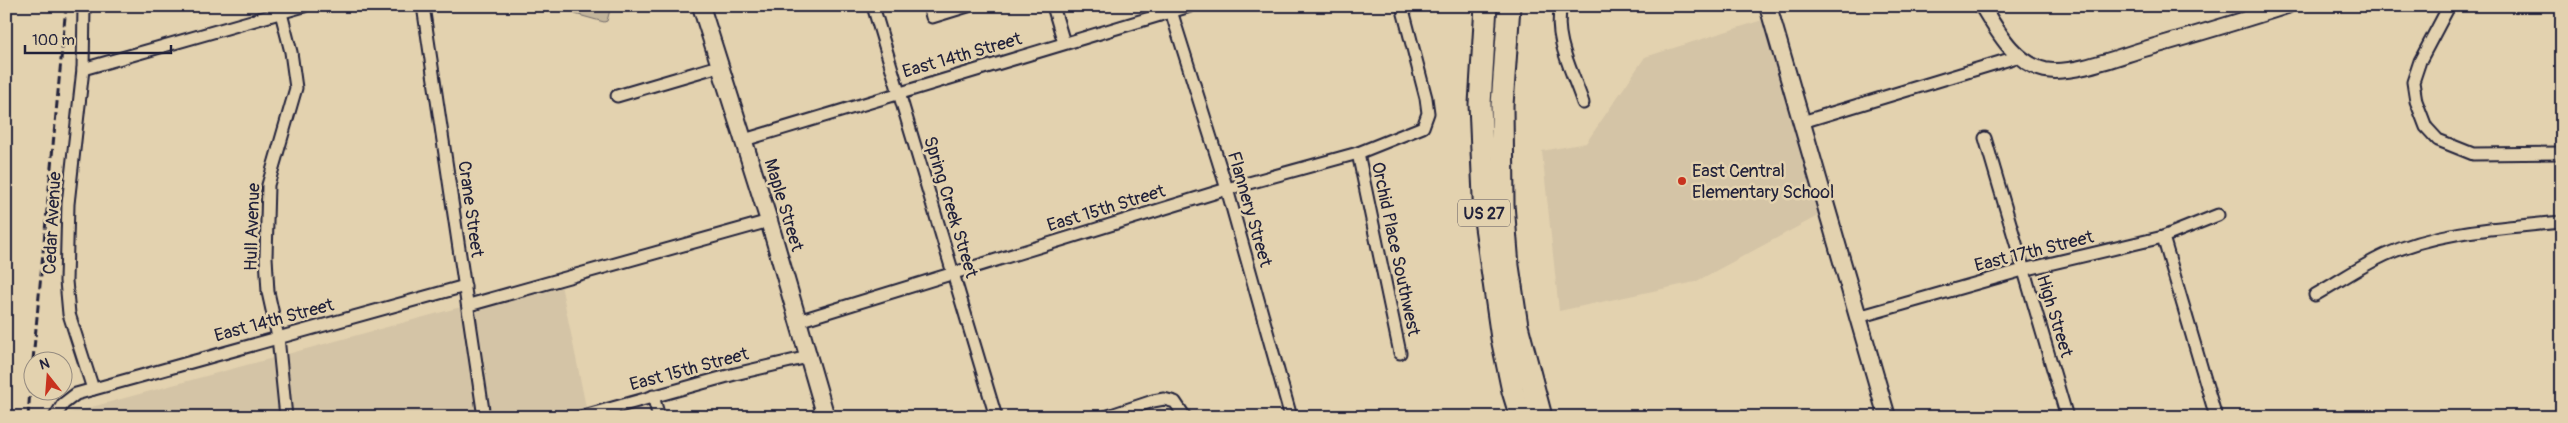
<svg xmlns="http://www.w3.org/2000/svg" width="2568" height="423" font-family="Pangolin,sans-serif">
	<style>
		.built { fill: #d4c4a6 }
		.green { fill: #c4b69c; stroke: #736c6c }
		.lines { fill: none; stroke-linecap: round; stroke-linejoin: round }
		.minor-casing { stroke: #22223b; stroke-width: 15 }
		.tertiary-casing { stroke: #22223b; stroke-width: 18 }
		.secondary-casing { stroke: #22223b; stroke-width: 20 }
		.motorway-casing { stroke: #22223b; stroke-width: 25 }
		.minor { stroke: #e3d2af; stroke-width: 11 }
		.tertiary { stroke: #e3d2af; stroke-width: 14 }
		.secondary { stroke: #e3d2af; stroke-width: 16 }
		.motorway { stroke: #e3d2af; stroke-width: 21 }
		.rail { stroke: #22223b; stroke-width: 3; stroke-dasharray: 8 4; stroke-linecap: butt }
		.poi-dot { fill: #c8321e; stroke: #e3d2af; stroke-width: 2 }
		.labels { text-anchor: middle; stroke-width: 5; stroke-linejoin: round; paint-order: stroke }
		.shield { fill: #e3d2af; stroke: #5c575e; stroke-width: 1 }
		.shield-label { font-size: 16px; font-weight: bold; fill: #22223b }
		.street-label { font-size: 18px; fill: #22223b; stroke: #e3d2af }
		.poi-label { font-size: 18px; fill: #22223b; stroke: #e3d2af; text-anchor: start }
	</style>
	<rect width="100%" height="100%" fill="#e3d2af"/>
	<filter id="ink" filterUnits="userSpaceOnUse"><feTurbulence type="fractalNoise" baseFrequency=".02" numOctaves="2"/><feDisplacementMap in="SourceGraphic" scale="10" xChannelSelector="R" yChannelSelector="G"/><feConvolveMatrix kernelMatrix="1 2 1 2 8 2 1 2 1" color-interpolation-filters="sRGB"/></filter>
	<g filter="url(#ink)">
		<g class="built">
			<polygon points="1772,17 1827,211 1695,282 1559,311 1542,151 1586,143 1645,57"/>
			<polygon points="560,280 588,417 55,417"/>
		</g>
		<polygon class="green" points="572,6 611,6 607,21 604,22 575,14 571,8"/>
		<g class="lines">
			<defs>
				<g id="minor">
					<polyline points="84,6 83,69 68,204 66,281 69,314 93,389"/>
					<polyline points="423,6 484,417"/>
					<polyline points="873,6 996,417"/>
					<polyline points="929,6 932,17 968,6"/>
					<polyline points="1053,6 1064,43"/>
					<path d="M1561 6C1553 39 1573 72 1583 103"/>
					<polyline points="2447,6 2447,10 2420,61 2413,82 2416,101 2426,127 2438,140 2473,154 2562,153"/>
					<polyline points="1171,11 1227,189 1291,417"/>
					<polyline points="281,13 291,52 296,88 268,185 266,257 268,292 278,337 286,417"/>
					<polyline points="83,69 304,6"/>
					<polyline points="617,96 719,66"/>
					<polyline points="1802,122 2020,56"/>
					<polyline points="1985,138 2067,417"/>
					<polyline points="744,140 1190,6"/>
					<polyline points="1358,153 1400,353"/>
					<polyline points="2163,237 2216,417"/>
					<path d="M2315 295C2338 282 2361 266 2385 255 2440 230 2502 228 2562 222"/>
					<polyline points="469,305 769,221"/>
					<polyline points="1858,317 2023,270 2163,237 2218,215"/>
					<polyline points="798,321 1227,189 1358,153 1423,127 1428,113 1426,98 1402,6"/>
					<polyline points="653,396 659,417"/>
					<polyline points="55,417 63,404 76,394 465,286"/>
					<polyline points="580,417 735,374 808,357"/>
					<polyline points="1105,417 1153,401 1164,399 1175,402 1185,417"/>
				</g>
				<path id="tertiary" d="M1982 6C1997 30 2014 63 2045 70 2071 75 2115 58 2141 50 2190 36 2238 22 2287 6"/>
				<g id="secondary">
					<polyline points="701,6 769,221 826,417"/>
					<polyline points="1768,6 1887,417"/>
				</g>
				<g id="motorway">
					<polyline points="1486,6 1480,104 1485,220 1502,338 1513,391 1521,417"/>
					<polyline points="1509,6 1502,105 1503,204 1508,266 1517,326 1541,417"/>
				</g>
			</defs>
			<use href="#minor" class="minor-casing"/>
			<use href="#tertiary" class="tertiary-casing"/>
			<use href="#secondary" class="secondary-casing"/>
			<use href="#motorway" class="motorway-casing"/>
			<use href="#minor" class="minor"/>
			<use href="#tertiary" class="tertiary"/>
			<use href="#secondary" class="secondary"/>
			<use href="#motorway" class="motorway"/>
			<g class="rail">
				<polyline points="33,360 66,6"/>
				<polyline points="28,417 32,363"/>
			</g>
		</g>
	</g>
	<circle class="poi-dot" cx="1682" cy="181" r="5"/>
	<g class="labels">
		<rect class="shield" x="1458" y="199.5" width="52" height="27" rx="4"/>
		<g class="shield-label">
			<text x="1484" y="219">US 27</text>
		</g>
		<g class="street-label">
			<text transform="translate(962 55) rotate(-16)" y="6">East 14th Street</text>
			<text transform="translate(784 205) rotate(73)" y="6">Maple Street</text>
			<text transform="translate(951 207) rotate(73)" y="6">Spring Creek Street</text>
			<text transform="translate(1106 208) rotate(-17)" y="6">East 15th Street</text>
			<text transform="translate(471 209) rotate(82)" y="6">Crane Street</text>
			<text transform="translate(1250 209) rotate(74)" y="6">Flannery Street</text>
			<text transform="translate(52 223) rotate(-87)" y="6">Cedar Avenue</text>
			<text transform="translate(252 227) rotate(-88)" y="6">Hull Avenue</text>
			<text transform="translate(1396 249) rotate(78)" y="6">Orchid Place Southwest</text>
			<text transform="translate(2034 251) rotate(-14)" y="6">East 17th Street</text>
			<text transform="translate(2055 316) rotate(73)" y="6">High Street</text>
			<text transform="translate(274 320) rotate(-15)" y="6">East 14th Street</text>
			<text transform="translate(689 369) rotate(-15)" y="6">East 15th Street</text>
		</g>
		<g class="poi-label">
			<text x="1692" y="177">East Central<tspan x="1692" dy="21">Elementary School</tspan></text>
		</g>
	</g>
	<rect width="2568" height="423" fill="none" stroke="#e3d2af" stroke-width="25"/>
	<rect x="12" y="12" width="2543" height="398" fill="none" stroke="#22223b" stroke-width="2" filter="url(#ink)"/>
	<g transform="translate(48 376) rotate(343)"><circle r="24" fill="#e3d2af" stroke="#968c81"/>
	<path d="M0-4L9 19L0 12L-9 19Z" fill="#c8321e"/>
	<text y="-8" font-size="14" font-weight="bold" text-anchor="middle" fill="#22223b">N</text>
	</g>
	<path d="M25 45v8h146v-8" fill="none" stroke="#22223b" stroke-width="2.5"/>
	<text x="32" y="45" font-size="15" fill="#22223b" stroke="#e3d2af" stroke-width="4" paint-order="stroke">100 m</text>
</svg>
